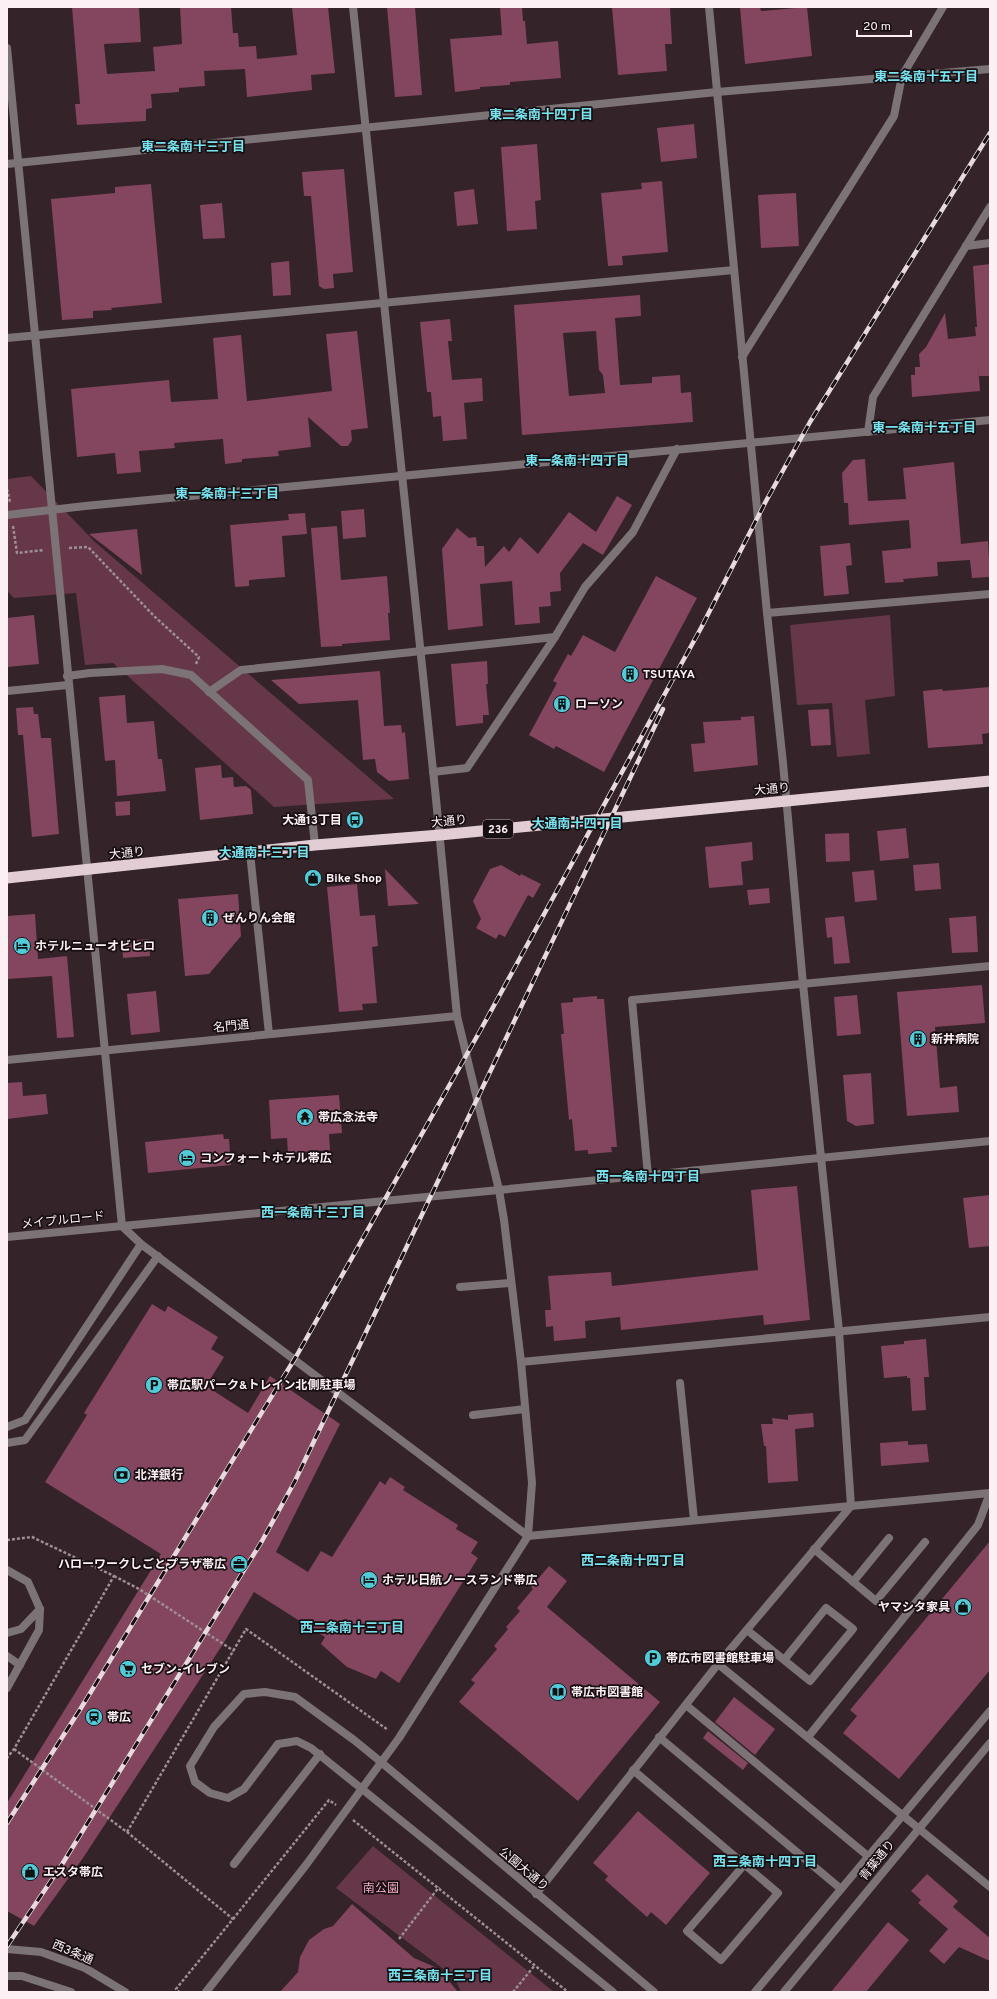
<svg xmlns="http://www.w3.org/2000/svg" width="997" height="1999" font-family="Overpass,'Noto Sans JP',sans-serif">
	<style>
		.green { fill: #663649 }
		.building { fill: #84455e; fill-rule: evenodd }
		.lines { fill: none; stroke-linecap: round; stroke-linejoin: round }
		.path { stroke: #9d8f94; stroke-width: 2.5; stroke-dasharray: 3 2; stroke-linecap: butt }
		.service { stroke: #7c7376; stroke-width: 8 }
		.minor { stroke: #7c7376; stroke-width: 8 }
		.tertiary { stroke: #7c7376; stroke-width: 8 }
		.trunk { stroke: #e2cdd4; stroke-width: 11 }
		.rail-casing { stroke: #e7dade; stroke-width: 4.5 }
		.rail { stroke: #170f12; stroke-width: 3; stroke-dasharray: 9; stroke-linecap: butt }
		.labels { text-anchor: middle; stroke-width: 3.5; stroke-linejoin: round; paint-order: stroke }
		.shield { fill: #170f12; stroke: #b7acb0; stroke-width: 1 }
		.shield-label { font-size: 11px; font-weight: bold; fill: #fcf0f4 }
		.poi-label { font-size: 12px; font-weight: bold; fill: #fcf0f4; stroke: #170f12; text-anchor: start }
		.street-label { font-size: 12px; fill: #fcf0f4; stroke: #170f12 }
		.park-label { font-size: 12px; fill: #f6aac6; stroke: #170f12 }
		.neighbourhood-label { font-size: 13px; font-weight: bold; fill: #78e3ef; stroke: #170f12 }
	</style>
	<rect width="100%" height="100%" fill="#342329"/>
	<g class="green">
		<polygon points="31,476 95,542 394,799 274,807 113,663 85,665 76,593 14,598 7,591 7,479"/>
		<polygon points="890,615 895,696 865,700 870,754 837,757 832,703 797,705 790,625"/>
		<polygon points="373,1846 554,1992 461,1992 454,1977 336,1888"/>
	</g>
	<g class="building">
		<polygon points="72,7 139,7 141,42 104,44 107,74 155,71 153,47 182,44 180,7 231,7 233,33 238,33 239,47 256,46 257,59 297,55 292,7 328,7 335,73 311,75 312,90 247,97 245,69 204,71 205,86 179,88 179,92 151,94 152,108 146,109 146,121 77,125 75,104 80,104"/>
		<polygon points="387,7 415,7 422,95 395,97"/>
		<polygon points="500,7 522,7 523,21 525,21 527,44 558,41 561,78 510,82 510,85 480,87 480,89 455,92 450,39 502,35"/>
		<polygon points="612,7 670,7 672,44 665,44 667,71 618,75"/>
		<polygon points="740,7 760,7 761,11 807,7 812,56 745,64"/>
		<polygon points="694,124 697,158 661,162 657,128"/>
		<polygon points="537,144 541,200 535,201 537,229 507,231 501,147"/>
		<polygon points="344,169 353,272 333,274 334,288 324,289 319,286 311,196 304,196 302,172"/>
		<polygon points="662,181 668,252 622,256 623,265 608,266 601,193 642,189 641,183"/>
		<polygon points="151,184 162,303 111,308 112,310 93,311 93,318 62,320 51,199 115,193 115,187"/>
		<polygon points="474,189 478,224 457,226 454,192"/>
		<polygon points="796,193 799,246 761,248 758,195"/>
		<polygon points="222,203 225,238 203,239 200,205"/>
		<polygon points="289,261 291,295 273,296 271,263"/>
		<polygon points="990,264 990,376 979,376 978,365 980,391 912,397 911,375 915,375 915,367 920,367 919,354 926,347 945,313 948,339 976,336 975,327 977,327 973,266"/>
		<path d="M640 295 641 316 615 318 620 385 652 383V377L680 375 681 393 691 392 693 422 522 435 514 305ZM596 331 599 370 603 375 605 393 569 396 563 333Z"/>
		<polygon points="450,319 452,341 448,341 452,380 482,378 483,401 464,403 467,439 443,441 441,416 433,417 431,392 427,392 420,322"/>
		<polygon points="357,331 368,428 351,430 352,440 348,446 341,446 308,417 311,447 278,451 279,456 242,459 242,462 225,464 223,439 174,443 175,448 139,451 141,472 117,474 115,453 77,457 71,389 169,380 171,402 218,399 213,338 241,335 247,401 332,391 326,334"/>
		<polygon points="865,459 868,501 906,499 903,468 954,462 961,544 988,541 990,577 972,578 970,560 937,562 938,576 903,579 904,582 885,583 882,551 911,548 909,520 849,525 848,503 844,503 842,473 853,460"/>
		<polygon points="617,496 632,505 603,555 583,543 560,573 561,591 550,592 551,606 539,607 540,623 515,625 512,581 480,584 483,626 448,630 442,549 457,528 469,538 476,537 477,546 484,546 485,567 504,546 509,552 520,537 538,554 569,512 596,532"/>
		<polygon points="364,509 366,537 343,539 341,511"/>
		<polygon points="305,513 307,534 282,536 285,577 249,580 249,586 235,587 230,525 289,520 288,514"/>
		<polygon points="337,526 341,580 387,576 390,613 388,613 390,640 342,644 342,646 321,647 311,528"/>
		<polygon points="137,529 142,575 89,534"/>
		<polygon points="850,543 852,565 846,566 849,594 824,596 820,546"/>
		<polygon points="656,576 697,598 604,772 556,746 554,749 529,735 557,683 553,681 568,654 571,656 583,635 615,652"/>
		<polygon points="34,615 39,664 7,667 7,618"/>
		<polygon points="487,661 488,684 486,684 489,715 483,715 483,723 456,726 451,664"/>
		<polygon points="380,671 384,726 401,725 402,733 405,732 409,779 389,781 377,772 375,759 363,760 358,700 299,704 271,680"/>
		<polygon points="990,687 990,733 982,734 983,744 928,748 923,691 942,689 943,691"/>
		<polygon points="125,695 127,723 154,721 158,759 162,759 166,791 117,796 115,760 105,761 99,697"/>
		<polygon points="33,707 34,714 38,714 41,738 51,738 59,834 32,837 23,735 18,735 16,708"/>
		<polygon points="829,709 831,745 811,746 808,710"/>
		<polygon points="754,716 758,765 694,772 691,744 705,743 703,722 741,720 741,717"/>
		<polygon points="221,765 222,778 233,777 234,787 246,786 251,790 253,814 200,820 195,768"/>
		<polygon points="130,801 130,815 116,816 115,802"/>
		<polygon points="906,828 909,858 880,861 877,831"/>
		<polygon points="849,833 850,861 826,862 825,834"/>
		<polygon points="752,842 753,860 741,862 743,885 709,888 705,847"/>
		<polygon points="939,863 941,889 915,891 913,865"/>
		<polygon points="501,865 520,876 521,874 541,884 533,898 528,895 505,937 499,934 496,939 476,928 481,919 473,901 490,869"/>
		<polygon points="385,869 419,904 388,906"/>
		<polygon points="874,870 877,900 855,902 852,872"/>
		<polygon points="357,884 360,916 375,915 378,946 372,947 377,1003 362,1004 363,1010 339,1012 327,887"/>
		<polygon points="769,888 770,903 749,905 747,890"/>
		<polygon points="238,894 241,936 209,974 185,976 178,899"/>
		<polygon points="35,914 38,959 67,956 74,1037 57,1038 52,976 7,979 7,916"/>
		<polygon points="844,916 850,963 834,964 832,937 827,938 825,918"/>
		<polygon points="976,916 978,952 952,953 949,918"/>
		<polygon points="149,939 150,956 123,958 122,941"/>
		<polygon points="982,985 985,1023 935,1027 940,1088 957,1086 959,1112 907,1116 897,992"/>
		<polygon points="156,991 160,1032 131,1035 127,994"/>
		<polygon points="857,995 861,1034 837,1036 834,997"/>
		<polygon points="597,996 597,999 604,999 617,1147 611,1147 612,1152 588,1154 588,1150 575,1151 572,1119 569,1120 561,1034 564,1034 561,1003 573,1002 573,998"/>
		<polygon points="871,1073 874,1124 856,1126 847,1121 843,1075"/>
		<polygon points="22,1082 23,1096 46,1094 48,1114 7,1119 7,1083"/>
		<polygon points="339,1095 342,1133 329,1134 330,1150 288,1153 287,1138 271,1139 269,1100"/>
		<polygon points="223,1134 224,1139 229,1139 231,1165 148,1173 145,1142"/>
		<polygon points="797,1186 810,1320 764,1325 763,1315 621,1330 620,1317 585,1321 586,1338 554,1341 553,1326 546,1327 545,1310 551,1310 548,1276 611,1272 612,1286 758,1270 751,1190"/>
		<polygon points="990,1195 990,1246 969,1248 963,1198"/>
		<polygon points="152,1304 165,1312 168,1306 218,1337 211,1349 224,1357 206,1386 248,1413 270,1376 340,1424 276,1552 308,1572 321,1551 332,1557 380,1481 385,1485 390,1477 405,1487 403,1490 458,1525 456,1529 478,1542 471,1553 478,1558 399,1683 381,1671 376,1679 347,1667 321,1644 325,1637 254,1592 223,1644 83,1858 34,1926 7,1911 7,1803 161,1554 45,1482 87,1415 84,1413"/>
		<polygon points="926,1339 929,1377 924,1377 926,1410 912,1411 910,1378 907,1378 907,1376 884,1378 881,1346 904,1344 904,1341"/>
		<polygon points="813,1413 814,1427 795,1429 798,1481 768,1483 766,1446 764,1446 761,1424 773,1424 772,1418 788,1420 788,1415"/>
		<polygon points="908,1441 908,1445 927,1444 929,1462 881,1466 880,1443"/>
		<polygon points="990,1541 990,1670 899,1779 843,1733 857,1716 850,1710"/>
		<polygon points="549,1566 567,1581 547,1607 660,1702 578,1801 459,1702 475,1683 471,1680 497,1649 494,1646 508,1629 506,1627 520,1611 517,1608 533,1589 531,1587"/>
		<polygon points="734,1697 775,1729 755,1755 715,1722"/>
		<polygon points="708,1731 748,1763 743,1770 703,1738"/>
		<polygon points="638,1811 710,1873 666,1925 651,1912 647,1917 605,1880 608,1876 593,1863"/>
		<polygon points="927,1874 958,1901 953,1907 990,1938 990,1961 959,1947 944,1964 929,1951 948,1929 918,1903 921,1900 911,1891"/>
		<polygon points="352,1904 414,1958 435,1967 444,1975 458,1992 280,1992 298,1972 300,1957 309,1940 324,1929 333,1926"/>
		<polygon points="888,1922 909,1940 866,1992 831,1992"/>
	</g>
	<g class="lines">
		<g class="path">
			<polyline points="7,489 10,502"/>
			<polyline points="13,526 17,553 44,550"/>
			<polyline points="69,548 88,547 155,617 199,657 196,664"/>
			<polyline points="7,1540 32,1537 114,1576 14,1749 7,1758"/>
			<polyline points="114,1576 139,1589 234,1651"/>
			<polyline points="14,1749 127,1832 233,1919 176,1989 179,1992"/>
			<polyline points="353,1820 568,1992"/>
			<polyline points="127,1832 246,1629 388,1730"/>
			<polyline points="233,1919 329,1800 336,1805"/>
			<polyline points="399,1939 439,1887"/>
			<polyline points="513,1992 535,1965"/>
		</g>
		<g class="service">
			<polyline points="460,1287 511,1283"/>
			<polyline points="680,1383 694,1520"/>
			<polyline points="473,1415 525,1409"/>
			<polyline points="7,1427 25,1420 141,1244"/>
			<polyline points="7,1443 25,1440 158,1256"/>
			<polyline points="814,1549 876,1601 925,1542"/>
			<polyline points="7,1570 28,1582 40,1609 39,1630 7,1688"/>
			<polyline points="853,1582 889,1538"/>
			<polyline points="747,1630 810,1681 853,1629 826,1608 784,1660"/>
			<polyline points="7,1633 21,1629 40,1609"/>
			<polyline points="7,1656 20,1665"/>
			<polyline points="686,1705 869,1857"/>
			<polyline points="659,1737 841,1889"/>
			<polyline points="808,1737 978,1525 990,1493"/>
			<polyline points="633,1770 778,1893 721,1960 687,1931 744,1865"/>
			<polyline points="362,1789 311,1748 297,1741 278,1744 244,1789 228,1798 210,1793 195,1782 190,1766 214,1727 244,1694 265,1692 295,1697 354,1740 381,1762"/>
			<polyline points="234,1864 320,1754"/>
		</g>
		<g class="minor">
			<polyline points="7,48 122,1226"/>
			<polyline points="966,246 990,243"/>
			<polyline points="7,338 734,270"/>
			<polyline points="742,357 894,116 902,76 943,7"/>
			<polyline points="868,432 873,397 990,207"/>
			<polyline points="767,613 990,594"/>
			<polyline points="67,676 90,673 162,669 191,675 308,780 315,845"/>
			<polyline points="7,691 68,685"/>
			<polyline points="209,692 241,670 555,637 585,587 633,532 677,449"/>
			<polyline points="433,772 467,768 555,637"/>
			<polyline points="250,853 269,1034"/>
			<polyline points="7,1060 457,1016"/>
			<polyline points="648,1176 632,1000 990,966"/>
			<polyline points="499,1190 990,1141"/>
			<polyline points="521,1362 990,1317"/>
			<polyline points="718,1664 990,1887"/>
			<polyline points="381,1762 654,1992"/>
			<polyline points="362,1789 613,1992"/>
			<polyline points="536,1894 718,1664 851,1506 839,1331 803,984 783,763 767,613 709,7"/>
			<polyline points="206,1992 306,1865 399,1738 528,1536 532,1483 521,1362 504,1220 499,1190 457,1016 436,799 353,7"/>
		</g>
		<g class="tertiary">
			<polyline points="7,164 717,92 990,69"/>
			<polyline points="7,515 85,506 990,420"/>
			<polyline points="122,1226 141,1244 528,1536 990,1493"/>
			<polyline points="7,1237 499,1190"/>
			<polyline points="7,1949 41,1952 85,1968 125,1992"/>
			<polyline points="7,1976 22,1976 71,1992"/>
			<polyline points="755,1992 990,1711"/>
			<polyline points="784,1992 990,1743"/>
		</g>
		<polyline class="trunk" points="7,878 315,845 440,835 990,781"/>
		<defs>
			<g id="rail">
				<polyline points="7,1823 81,1708 297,1355 480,1031 701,628 766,501 810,422 990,133"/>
				<polyline points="7,1946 61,1866 262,1541 295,1481 663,709"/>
			</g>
		</defs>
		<use href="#rail" class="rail-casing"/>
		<use href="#rail" class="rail"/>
	</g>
	<defs>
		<symbol id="building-disc" viewBox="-11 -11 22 22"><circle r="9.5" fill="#52cbd9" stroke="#170f12"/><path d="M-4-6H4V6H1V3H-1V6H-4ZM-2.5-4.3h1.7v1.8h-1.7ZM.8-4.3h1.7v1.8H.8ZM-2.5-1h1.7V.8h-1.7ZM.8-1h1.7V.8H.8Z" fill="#111"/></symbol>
		<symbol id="bus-disc" viewBox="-11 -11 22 22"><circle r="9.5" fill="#52cbd9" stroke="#170f12"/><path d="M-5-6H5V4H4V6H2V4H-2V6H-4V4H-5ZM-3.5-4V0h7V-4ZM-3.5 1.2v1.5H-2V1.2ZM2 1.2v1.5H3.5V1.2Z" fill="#111"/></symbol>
		<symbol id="shop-disc" viewBox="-11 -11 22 22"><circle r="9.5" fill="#52cbd9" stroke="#170f12"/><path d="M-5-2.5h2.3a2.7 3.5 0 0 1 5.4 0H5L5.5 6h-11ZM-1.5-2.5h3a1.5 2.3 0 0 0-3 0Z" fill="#111"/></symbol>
		<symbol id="hotel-disc" viewBox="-11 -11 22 22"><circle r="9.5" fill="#52cbd9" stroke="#170f12"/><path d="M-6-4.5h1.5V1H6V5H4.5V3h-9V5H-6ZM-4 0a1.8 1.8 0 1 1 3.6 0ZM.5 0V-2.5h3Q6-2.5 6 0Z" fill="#111"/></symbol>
		<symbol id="temple-disc" viewBox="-11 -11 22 22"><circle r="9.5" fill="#52cbd9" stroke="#170f12"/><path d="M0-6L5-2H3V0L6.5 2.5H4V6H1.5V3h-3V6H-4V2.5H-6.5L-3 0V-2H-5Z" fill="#111"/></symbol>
		<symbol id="parking-disc" viewBox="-11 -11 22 22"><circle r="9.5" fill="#52cbd9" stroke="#170f12"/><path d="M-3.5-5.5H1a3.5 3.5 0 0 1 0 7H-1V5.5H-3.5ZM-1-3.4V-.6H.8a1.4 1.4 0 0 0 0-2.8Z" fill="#111"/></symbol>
		<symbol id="bank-disc" viewBox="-11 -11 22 22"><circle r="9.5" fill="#52cbd9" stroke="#170f12"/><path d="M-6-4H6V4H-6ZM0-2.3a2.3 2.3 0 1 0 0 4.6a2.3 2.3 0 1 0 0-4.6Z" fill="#111"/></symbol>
		<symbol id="office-disc" viewBox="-11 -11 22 22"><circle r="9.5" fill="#52cbd9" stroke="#170f12"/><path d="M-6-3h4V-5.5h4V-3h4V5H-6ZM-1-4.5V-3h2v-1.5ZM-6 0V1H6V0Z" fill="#111"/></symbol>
		<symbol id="supermarket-disc" viewBox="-11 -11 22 22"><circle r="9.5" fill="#52cbd9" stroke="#170f12"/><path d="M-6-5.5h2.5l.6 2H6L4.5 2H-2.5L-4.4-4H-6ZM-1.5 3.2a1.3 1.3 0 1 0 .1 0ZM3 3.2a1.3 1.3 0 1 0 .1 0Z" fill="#111"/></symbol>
		<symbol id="library-disc" viewBox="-11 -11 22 22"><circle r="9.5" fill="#52cbd9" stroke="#170f12"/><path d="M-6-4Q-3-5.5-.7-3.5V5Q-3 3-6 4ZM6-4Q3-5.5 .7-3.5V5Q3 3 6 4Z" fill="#111"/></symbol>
		<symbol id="station-disc" viewBox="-11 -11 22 22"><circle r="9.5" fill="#52cbd9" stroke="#170f12"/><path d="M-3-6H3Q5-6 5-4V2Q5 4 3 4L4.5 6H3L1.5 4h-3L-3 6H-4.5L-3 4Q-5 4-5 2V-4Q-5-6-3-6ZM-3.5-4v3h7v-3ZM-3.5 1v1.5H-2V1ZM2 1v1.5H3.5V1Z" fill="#111"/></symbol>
	</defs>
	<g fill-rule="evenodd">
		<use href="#building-disc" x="620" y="664" width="20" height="20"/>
		<use href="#building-disc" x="552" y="694" width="20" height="20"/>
		<use href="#bus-disc" x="345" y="810" width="20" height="20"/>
		<use href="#shop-disc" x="303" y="868" width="20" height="20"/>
		<use href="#building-disc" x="200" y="908" width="20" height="20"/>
		<use href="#hotel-disc" x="12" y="936" width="20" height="20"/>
		<use href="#building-disc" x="908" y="1029" width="20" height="20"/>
		<use href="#temple-disc" x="295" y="1107" width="20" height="20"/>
		<use href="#hotel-disc" x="177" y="1148" width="20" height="20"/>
		<use href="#parking-disc" x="144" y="1375" width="20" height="20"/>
		<use href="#bank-disc" x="112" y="1465" width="20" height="20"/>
		<use href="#office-disc" x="229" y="1554" width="20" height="20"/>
		<use href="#hotel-disc" x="359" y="1570" width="20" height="20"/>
		<use href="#shop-disc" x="953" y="1597" width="20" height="20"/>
		<use href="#parking-disc" x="643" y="1648" width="20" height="20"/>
		<use href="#supermarket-disc" x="118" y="1659" width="20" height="20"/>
		<use href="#library-disc" x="548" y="1682" width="20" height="20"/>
		<use href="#station-disc" x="84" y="1707" width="20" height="20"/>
		<use href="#shop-disc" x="20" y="1862" width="20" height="20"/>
	</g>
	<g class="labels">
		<rect class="shield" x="483" y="820" width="30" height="18" rx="3"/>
		<g class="shield-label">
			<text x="498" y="833">236</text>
		</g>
		<g class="poi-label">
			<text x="643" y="678">TSUTAYA</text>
			<text x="575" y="708">ローソン</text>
			<text x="342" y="824" text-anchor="end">大通13丁目</text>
			<text x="326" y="882">Bike Shop</text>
			<text x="223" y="922">ぜんりん会館</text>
			<text x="35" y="950">ホテルニューオビヒロ</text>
			<text x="931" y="1043">新井病院</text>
			<text x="318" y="1121">帯広念法寺</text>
			<text x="200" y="1162">コンフォートホテル帯広</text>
			<text x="167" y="1389">帯広駅パーク&amp;トレイン北側駐車場</text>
			<text x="135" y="1479">北洋銀行</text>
			<text x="226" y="1568" text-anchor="end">ハローワークしごとプラザ帯広</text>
			<text x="382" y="1584">ホテル日航ノースランド帯広</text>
			<text x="950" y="1611" text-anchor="end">ヤマシタ家具</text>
			<text x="666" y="1662">帯広市図書館駐車場</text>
			<text x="141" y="1673">セブン-イレブン</text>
			<text x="571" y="1696">帯広市図書館</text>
			<text x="107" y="1721">帯広</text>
			<text x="43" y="1876">エスタ帯広</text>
		</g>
		<g class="street-label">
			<text transform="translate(772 789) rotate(-6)" y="4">大通り</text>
			<text transform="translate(449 821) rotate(-6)" y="4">大通り</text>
			<text transform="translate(127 853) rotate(-6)" y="4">大通り</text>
			<text transform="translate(231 1026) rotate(-6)" y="4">名門通</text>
			<text transform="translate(63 1220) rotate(-6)" y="4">メイプルロード</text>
			<text transform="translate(877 1860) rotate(-51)" y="4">青葉通り</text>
			<text transform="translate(524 1869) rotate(40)" y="4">公園大通り</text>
			<text transform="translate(73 1952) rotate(23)" y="4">西3条通</text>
		</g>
		<g class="park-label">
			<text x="381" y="1892">南公園</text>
		</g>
		<g class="neighbourhood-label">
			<text x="926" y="81">東二条南十五丁目</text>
			<text x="541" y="119">東二条南十四丁目</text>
			<text x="193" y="151">東二条南十三丁目</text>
			<text x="924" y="432">東一条南十五丁目</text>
			<text x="577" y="465">東一条南十四丁目</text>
			<text x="227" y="498">東一条南十三丁目</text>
			<text x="577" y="828">大通南十四丁目</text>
			<text x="264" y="857">大通南十三丁目</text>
			<text x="648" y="1181">西一条南十四丁目</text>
			<text x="313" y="1217">西一条南十三丁目</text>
			<text x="633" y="1565">西二条南十四丁目</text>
			<text x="352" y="1632">西二条南十三丁目</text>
			<text x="765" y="1866">西三条南十四丁目</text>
			<text x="440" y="1980">西三条南十三丁目</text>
		</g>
	</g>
	<rect width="997" height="1999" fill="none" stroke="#fcf0f4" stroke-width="16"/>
	<path d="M857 30v6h54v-6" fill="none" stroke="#fcf0f4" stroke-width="2"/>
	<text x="863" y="30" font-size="12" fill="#fcf0f4" stroke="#170f12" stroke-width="3" paint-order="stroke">20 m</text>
</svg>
